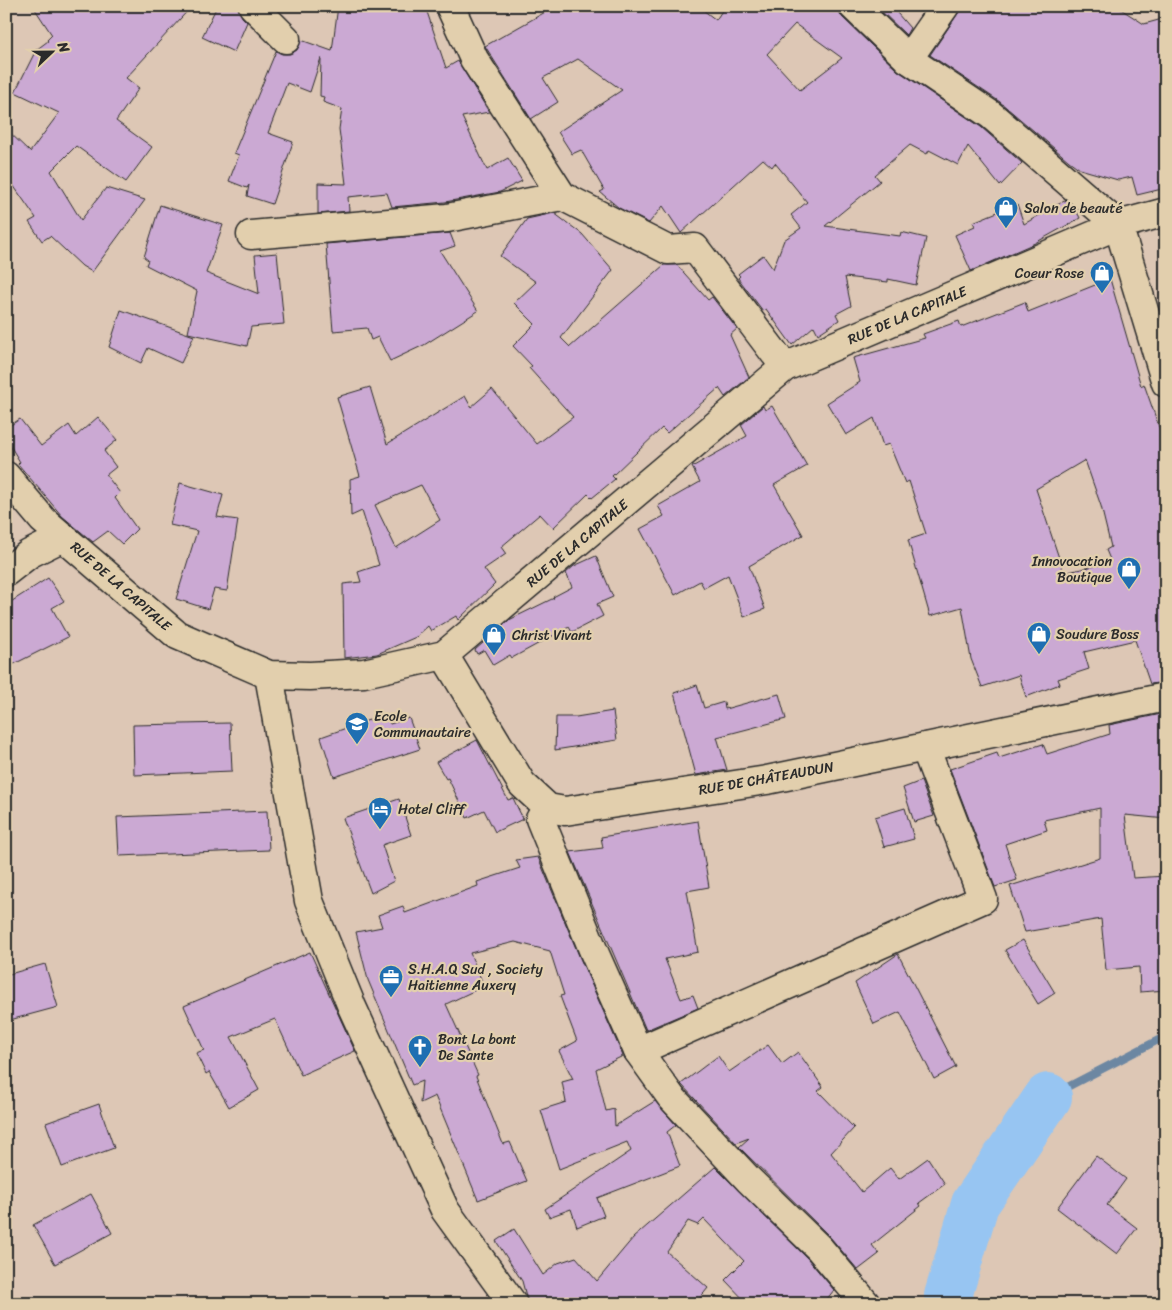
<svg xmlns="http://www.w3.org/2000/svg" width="1172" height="1310" font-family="Sriracha,sans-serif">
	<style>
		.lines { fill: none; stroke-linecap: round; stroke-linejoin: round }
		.stream { stroke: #6c87a2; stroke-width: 8 }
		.river { stroke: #97c5f2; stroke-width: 48 }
		.building { fill: #cba9d3; stroke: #2b2b2b; fill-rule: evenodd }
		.minor-casing { stroke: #2b2b2b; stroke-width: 31 }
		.minor { stroke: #e2cfad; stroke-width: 28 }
		.labels { text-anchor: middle; stroke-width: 4.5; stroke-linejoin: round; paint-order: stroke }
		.poi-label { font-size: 14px; fill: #2b2b2b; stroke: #e2cfad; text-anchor: start }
		.street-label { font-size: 14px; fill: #2b2b2b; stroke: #e2cfad }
	</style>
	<rect width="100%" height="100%" fill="#ddc7b5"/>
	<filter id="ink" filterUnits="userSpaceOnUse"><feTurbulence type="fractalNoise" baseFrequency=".02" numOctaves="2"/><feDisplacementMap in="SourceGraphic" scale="10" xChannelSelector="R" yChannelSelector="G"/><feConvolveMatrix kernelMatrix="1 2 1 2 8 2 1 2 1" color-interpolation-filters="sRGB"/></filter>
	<g filter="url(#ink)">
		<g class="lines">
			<polyline class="stream" points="1048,1097 1166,1036"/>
			<polyline class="river" points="951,1304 948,1296 975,1204 1048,1097"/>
		</g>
		<g class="building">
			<polygon points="33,6 192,6 126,78 139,88 116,121 152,147 126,182 76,146 51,171 81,220 106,188 145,200 92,272 82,266 50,236 42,241 29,222 36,218 6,175 6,129 30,152 59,113 15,92 36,50 48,41 47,40 52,35"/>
			<polygon points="217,6 238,6 242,17 247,22 234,52 202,37"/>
			<polygon points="338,6 425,6 446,68 458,61 489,112 462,117 487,170 508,158 522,181 500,192 445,202 392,207 387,193 348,197 349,211 318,214 318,183 346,184 339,129 342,109 323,102 324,97 320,96 321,58 310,92 287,83 268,133 293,142 272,204 247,196 249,185 247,188 229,181 239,155 234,153 276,51 282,54 290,54 297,50 301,40 332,51"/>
			<path d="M556 6H698L716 20 725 6H838L842 17 897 70 981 127 1022 163 1000 186 968 146 958 165 929 150 927 154 910 145 875 175 880 181 825 226 900 236 901 232 926 238 916 285 888 279V282L845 277 851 306 836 314 839 320 818 334 814 326 792 345 766 309 763 311 738 278 740 276 738 274 763 255 773 269 784 240 801 228 791 215 807 202 775 163 772 167 763 159 681 233 663 206 649 223 619 208 600 192 604 190 581 150 572 154 558 132 622 90 578 59 543 78 558 102 531 119 485 46ZM795 24 842 58 800 90 767 54Z"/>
			<polygon points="876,6 891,6 910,28 906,35"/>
			<polygon points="963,6 1116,6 1144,24 1166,18 1166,188 1137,195 1132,177 1118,180 1080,169 1069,161 1000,102 930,55"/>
			<polygon points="1066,200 1075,208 1080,218 1035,243 971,271 955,235 975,226 973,222 1017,204 1024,224"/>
			<polygon points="160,205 223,225 206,273 259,294 255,255 277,253 284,324 251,327 247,346 188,333 197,291 146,265 148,260 144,257"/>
			<path d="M554 213 582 234 613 270 561 338 570 347 664 265H677L708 300 712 297 737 329 730 335 749 377 725 397 719 388 667 433 662 428 612 476 615 479 592 498 588 494 553 528 540 514 501 547 506 554 484 569 495 584 458 620 456 616 431 631 428 626 416 637 377 654 344 658 343 584 361 582 358 572 379 565 362 511 351 516 350 479 360 476 337 397 370 387 387 444 465 396 471 407 492 389 537 444 573 417 529 368 532 366 513 346 535 324 514 303 536 282 500 256 527 219ZM421 485 440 520 396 548 375 505Z"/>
			<polygon points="450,233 455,246 440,251 478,311 424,345 390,361 378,337 371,340 367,328 333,331 326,244"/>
			<path d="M1110 279 1141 386 1144 384 1166 447V682L1150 684 1135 640 1084 652 1089 669 1058 679 1060 684 1026 697 1019 675 982 687 971 659 962 607 930 616 908 540 926 534 909 481 905 483 889 444 883 446 874 418 846 435 827 403 860 382 853 358 925 338 923 334 959 321 961 327 1025 302 1028 312ZM1085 460 1101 506 1111 547 1106 550 1111 562 1064 573 1036 489Z"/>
			<polygon points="121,310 194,336 181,363 148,348 141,363 109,347"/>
			<polygon points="763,406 765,410 772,406 807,466 774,485 803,535 749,566 765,609 744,617 728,575 704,588 700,581 675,595 640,529 664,516 658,506 700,482 692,467 747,436 741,425"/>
			<polygon points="98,417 117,440 104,451 116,467 106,475 120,493 115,498 137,529 122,544 108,531 93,542 62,516 18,464 20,462 6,439 6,428 20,419 41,446 69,425 76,436"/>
			<polygon points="180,483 223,495 217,517 238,520 227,591 214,589 208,609 176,599 197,531 170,525"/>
			<polygon points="596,556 613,597 597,604 603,616 572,632 569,627 512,658 510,655 493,665 484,650 477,654 475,650 509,620 554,598 553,597 572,587 566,573 574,566"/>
			<polygon points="48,578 64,601 52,608 68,637 12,665 6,654 6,605"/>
			<polygon points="697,685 704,708 724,702 725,709 779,694 786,719 717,737 727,770 696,775 674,693"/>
			<polygon points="613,711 617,740 555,750 556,717 576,717"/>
			<polygon points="1166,713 1166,819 1125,815 1133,878 1166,876 1166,990 1140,992 1139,967 1106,970 1101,919 1025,932 1010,886 1100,858 1100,808 1044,820 1047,830 1005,844 1017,880 995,887 950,769 997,753 999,758 1043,744 1047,754 1110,734 1109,725"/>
			<polygon points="386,714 390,724 409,718 420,749 334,777 321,737"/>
			<polygon points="230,723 232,771 134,775 133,725"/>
			<polygon points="477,740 508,800 513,798 523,819 495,832 484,810 467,818 448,778 446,779 436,762"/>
			<polygon points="921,781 934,816 914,822 903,788"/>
			<polygon points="399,799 411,835 382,845 394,881 371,893 343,818"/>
			<polygon points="905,808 914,839 884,847 875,817"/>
			<polygon points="267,811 269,850 119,856 117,817"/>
			<polygon points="698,821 709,887 687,891 698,952 665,959 681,999 693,995 698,1008 646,1030 570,852 603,848 601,837"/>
			<polygon points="538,857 580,958 623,1056 596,1069 606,1111 614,1109 615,1126 655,1101 676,1125 667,1132 680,1166 597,1198 604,1216 577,1227 571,1209 549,1217 545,1209 631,1151 627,1142 559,1169 541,1110 566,1102 562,1082 573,1079 559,1051 577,1041 560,996 564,995 550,951 515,942 470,953 484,986 446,1004 478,1075 476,1076 503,1144 510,1142 527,1181 478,1200 435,1096 420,1103 422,1081 412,1085 368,980 356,932 382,927 378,915 403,906 405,913 478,886 477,882 520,868 516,860"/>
			<polygon points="1023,940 1055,993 1038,1004 1005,950"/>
			<polygon points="310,952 355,1051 301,1075 275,1019 231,1037 259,1090 229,1107 209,1072 206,1074 196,1053 204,1050 184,1006"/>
			<polygon points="898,954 956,1067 934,1079 900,1012 874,1024 855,983"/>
			<polygon points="45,964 58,1007 6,1021 6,975"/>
			<polygon points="768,1045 782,1064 798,1052 823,1087 818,1091 854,1128 831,1153 862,1192 890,1168 899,1179 928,1158 945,1184 919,1203 921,1206 872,1245 879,1254 858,1270 830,1237 739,1147 749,1138 736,1143 681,1084 718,1056 729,1072"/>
			<polygon points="99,1104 114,1148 62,1167 46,1123"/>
			<polygon points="1096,1156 1126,1179 1107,1205 1137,1228 1117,1254 1057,1208"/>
			<polygon points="715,1167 808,1259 834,1290 823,1304 748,1304 725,1280 744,1261 704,1219 698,1225 688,1221 667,1252 708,1288 695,1304 528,1304 522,1281 496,1241 514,1229 543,1275 558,1263 576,1257 597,1281 633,1238"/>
			<polygon points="91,1194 112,1233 55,1264 33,1225"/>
		</g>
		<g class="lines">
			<defs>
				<g id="minor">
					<polyline points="253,6 286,39"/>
					<polyline points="450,6 474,59 562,196 668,250 695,248 785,367"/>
					<polyline points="853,6 908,59 991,115 1118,225 1166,383"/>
					<polyline points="908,59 945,6"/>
					<polyline points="251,235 447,218 562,196"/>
					<polyline points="6,476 43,520 177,635 269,675 310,676 364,673 444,655 785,367 1118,225 1166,212"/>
					<polyline points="6,572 29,554 63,537"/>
					<polyline points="444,655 522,784 548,808 565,811 767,780 1166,697"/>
					<polyline points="269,675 309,901 352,1007 445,1210 513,1304"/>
					<polyline points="548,808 540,819 594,952 638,1051 671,1097 749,1180 819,1248 866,1304"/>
					<polyline points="638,1051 983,899 925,747"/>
				</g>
			</defs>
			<use href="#minor" class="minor-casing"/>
			<use href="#minor" class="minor"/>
		</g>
	</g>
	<defs>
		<symbol id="shop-pin" viewBox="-11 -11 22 30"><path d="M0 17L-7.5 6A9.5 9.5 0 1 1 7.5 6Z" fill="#1f6fb2" stroke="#e2cfad"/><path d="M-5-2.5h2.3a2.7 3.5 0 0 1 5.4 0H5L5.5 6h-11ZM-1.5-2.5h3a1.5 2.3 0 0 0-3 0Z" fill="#fff"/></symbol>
		<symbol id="school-pin" viewBox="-11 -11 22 30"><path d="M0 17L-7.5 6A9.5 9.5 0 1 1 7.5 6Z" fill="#1f6fb2" stroke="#e2cfad"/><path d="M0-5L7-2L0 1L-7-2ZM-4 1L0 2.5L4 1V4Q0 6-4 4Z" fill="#fff"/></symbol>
		<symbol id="hotel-pin" viewBox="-11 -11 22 30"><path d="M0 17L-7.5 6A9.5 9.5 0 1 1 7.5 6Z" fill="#1f6fb2" stroke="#e2cfad"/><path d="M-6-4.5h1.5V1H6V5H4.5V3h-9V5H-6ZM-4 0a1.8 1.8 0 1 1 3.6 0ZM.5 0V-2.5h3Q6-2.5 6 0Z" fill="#fff"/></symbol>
		<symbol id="office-pin" viewBox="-11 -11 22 30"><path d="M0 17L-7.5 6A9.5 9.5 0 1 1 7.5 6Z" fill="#1f6fb2" stroke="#e2cfad"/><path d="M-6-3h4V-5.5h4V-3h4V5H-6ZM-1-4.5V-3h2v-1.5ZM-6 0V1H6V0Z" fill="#fff"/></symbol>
		<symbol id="church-pin" viewBox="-11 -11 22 30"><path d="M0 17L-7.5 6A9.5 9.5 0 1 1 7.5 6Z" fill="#1f6fb2" stroke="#e2cfad"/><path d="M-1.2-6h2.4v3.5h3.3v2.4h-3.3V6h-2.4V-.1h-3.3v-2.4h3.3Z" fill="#fff"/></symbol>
	</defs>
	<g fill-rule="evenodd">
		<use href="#shop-pin" x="992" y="194" width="28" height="38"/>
		<use href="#shop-pin" x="1088" y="259" width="28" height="38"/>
		<use href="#shop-pin" x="1115" y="555" width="28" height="38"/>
		<use href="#shop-pin" x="1025" y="620" width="28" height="38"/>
		<use href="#shop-pin" x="480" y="621" width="28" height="38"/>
		<use href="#school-pin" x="343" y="710" width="28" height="38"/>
		<use href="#hotel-pin" x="366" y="795" width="28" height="38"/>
		<use href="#office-pin" x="377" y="963" width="28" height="38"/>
		<use href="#church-pin" x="406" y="1033" width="28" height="38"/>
	</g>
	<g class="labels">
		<g class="poi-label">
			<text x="1024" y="213">Salon de beauté</text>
			<text x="1084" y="278" text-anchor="end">Coeur Rose</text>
			<text x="1112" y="566" text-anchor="end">Innovocation<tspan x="1112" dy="16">Boutique</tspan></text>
			<text x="1056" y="639">Soudure Boss</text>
			<text x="512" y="640">Christ Vivant</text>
			<text x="374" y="721">Ecole<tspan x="374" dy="16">Communautaire</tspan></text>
			<text x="398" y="814">Hotel Cliff</text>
			<text x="408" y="974">S.H.A.Q Sud , Society<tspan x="408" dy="16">Haitienne Auxery</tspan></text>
			<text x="438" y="1044">Bont La bont<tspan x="438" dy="16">De Sante</tspan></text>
		</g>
		<g class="street-label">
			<text transform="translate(907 315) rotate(-23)" y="5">RUE DE LA CAPITALE</text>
			<text transform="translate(577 543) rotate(-40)" y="5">RUE DE LA CAPITALE</text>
			<text transform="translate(121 586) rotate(41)" y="5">RUE DE LA CAPITALE</text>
			<text transform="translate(766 778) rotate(-10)" y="5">RUE DE CHÂTEAUDUN</text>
		</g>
	</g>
	<rect width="1172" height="1310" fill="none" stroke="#e2cfad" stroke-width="25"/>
	<rect x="12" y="12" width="1147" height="1285" fill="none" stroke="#2b2b2b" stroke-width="2" filter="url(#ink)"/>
	<g transform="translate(52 52) rotate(68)" stroke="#e2cfad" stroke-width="4" paint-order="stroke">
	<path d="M0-4L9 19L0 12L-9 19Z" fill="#2b2b2b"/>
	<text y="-8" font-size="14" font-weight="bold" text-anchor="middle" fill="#2b2b2b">N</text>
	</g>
</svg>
